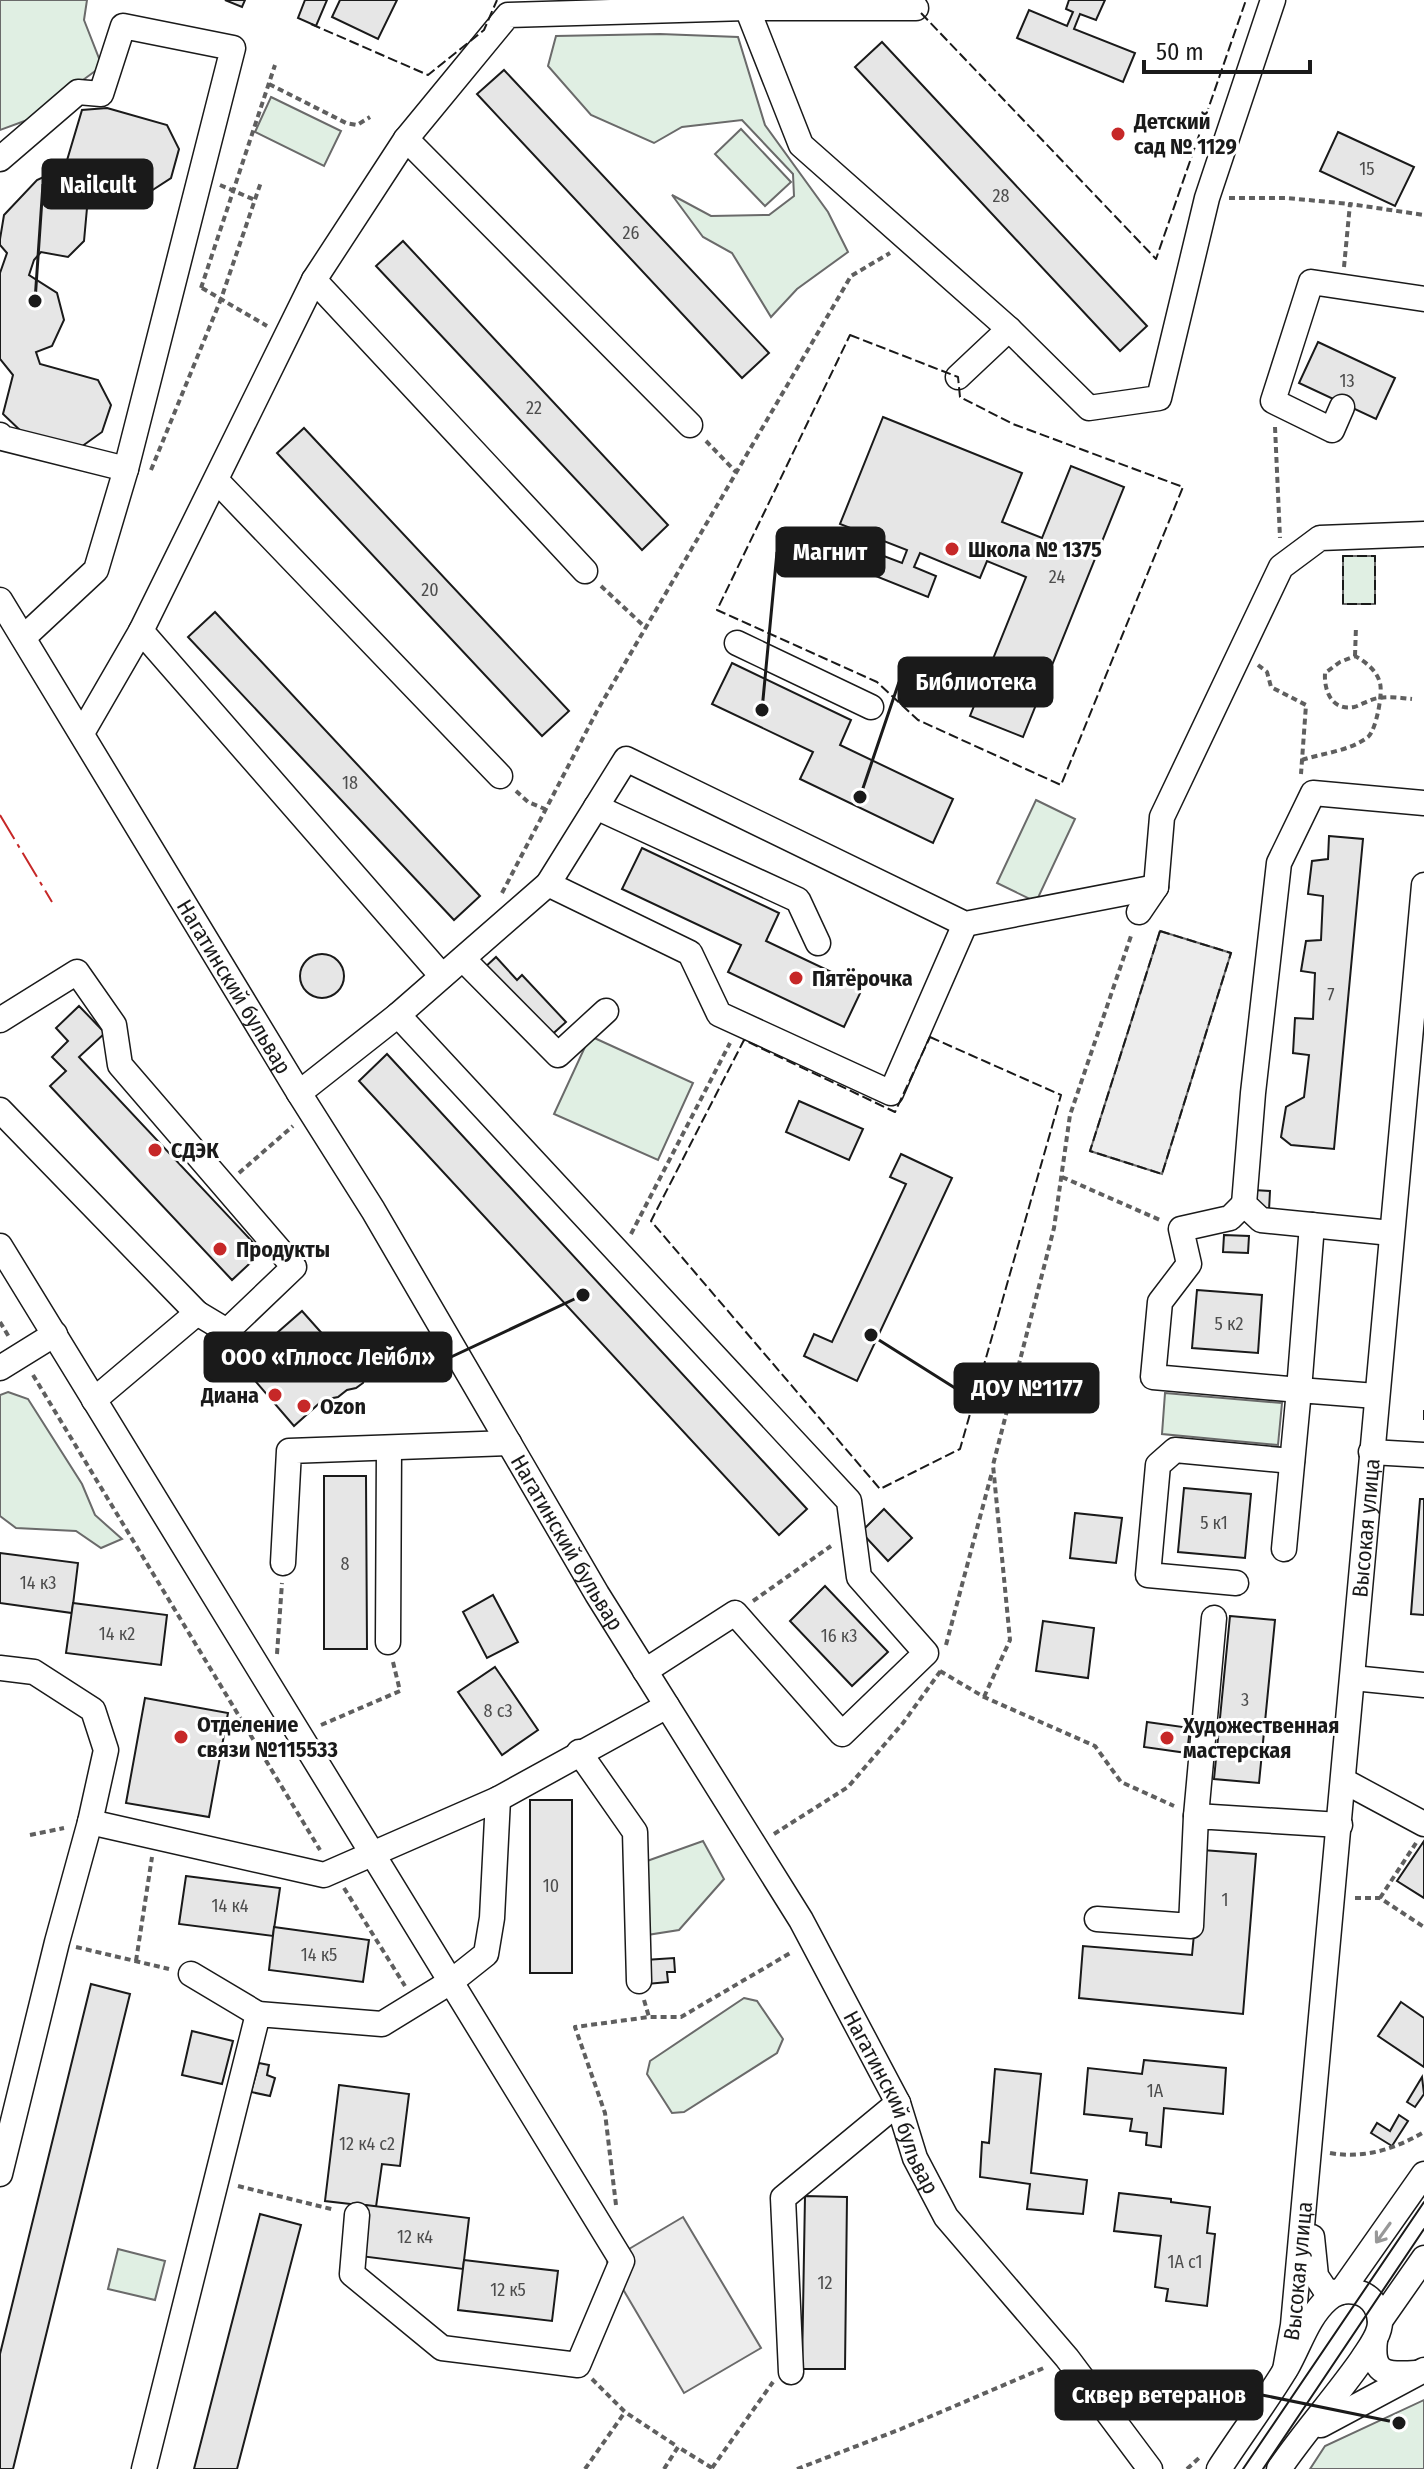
<svg xmlns="http://www.w3.org/2000/svg" width="1424" height="2469" font-family="'Fira Sans Condensed',sans-serif">
	<style>
		.green { fill: #e0efe3; stroke: #6a6a6a; stroke-width: 2 }
		.parking { fill: #ededed; stroke: #6a6a6a; stroke-width: 2 }
		.building { fill: #e6e6e6; stroke: #1a1a1a; stroke-width: 2 }
		.lines { fill: none; stroke-linecap: round; stroke-linejoin: round }
		.minor-casing { stroke: #1a1a1a; stroke-width: 27 }
		.path { stroke: #5f5f5f; stroke-width: 4; stroke-dasharray: 6 4; stroke-linecap: butt }
		.minor { stroke: #fff; stroke-width: 24 }
		.tram { stroke: #1a1a1a; stroke-width: 2 }
		.fence { stroke: #1a1a1a; stroke-width: 2; stroke-dasharray: 10 4; stroke-linecap: butt }
		.power { stroke: #c62828; stroke-width: 2; stroke-dasharray: 28 6 4 6; stroke-linecap: butt }
		.oneway { stroke: #989898 }
		.poi-dot { fill: #c62828; stroke: #fff; stroke-width: 3 }
		.labels { text-anchor: middle; stroke-width: 6; stroke-linejoin: round; paint-order: stroke }
		.number-label { font-size: 18px; fill: #4d4d4d }
		.poi-label { font-size: 22px; font-weight: bold; fill: #1a1a1a; stroke: #fff; text-anchor: start }
		.street-label { font-size: 22px; fill: #1a1a1a; stroke: #fff }
		.leader { fill: none; stroke: #1a1a1a; stroke-width: 3 }
		.callout-dot { fill: #1a1a1a; stroke: #fff; stroke-width: 3 }
		.callout { fill: #1a1a1a; stroke: #1a1a1a; stroke-width: 3 }
		.callout-label { font-size: 24px; text-anchor: middle; font-weight: bold; fill: #fff }
	</style>
	<rect width="100%" height="100%" fill="#fff"/>
	<g class="green">
		<polygon points="0,0 87,0 84,20 102,66 30,119 0,130"/>
		<polygon points="660,34 738,37 765,125 828,212 848,252 797,289 771,317 732,253 703,237 672,195 711,216 769,215 794,196 793,174 742,120 682,127 654,143 591,115 548,66 556,36"/>
		<polygon points="271,97 341,131 324,166 255,132"/>
		<polygon points="741,129 791,182 765,206 715,154"/>
		<rect x="1343" y="556" width="32" height="48"/>
		<polygon points="1036,800 1075,819 1036,902 997,883"/>
		<polygon points="590,1036 693,1083 658,1160 554,1114"/>
		<polygon points="8,1392 28,1399 82,1484 95,1515 122,1539 101,1548 76,1531 16,1528 0,1516 0,1395"/>
		<polygon points="1165,1393 1282,1403 1278,1445 1162,1434"/>
		<polygon points="703,1841 724,1879 679,1930 647,1935 647,1861"/>
		<polygon points="744,1998 757,2001 783,2039 777,2053 684,2112 672,2113 647,2074 650,2061"/>
		<polygon points="118,2249 165,2261 155,2300 108,2289"/>
		<polygon points="1424,2400 1424,2469 1310,2469 1325,2446"/>
	</g>
	<g class="parking">
		<polygon points="1160,931 1231,953 1162,1174 1090,1151"/>
		<polygon points="683,2217 761,2348 684,2393 607,2262"/>
	</g>
	<g class="building">
		<polygon points="225,0 245,0 242,7"/>
		<polygon points="305,0 327,0 316,26 298,18"/>
		<polygon points="340,0 397,0 378,39 332,17"/>
		<polygon points="1069,0 1105,0 1096,20 1080,14 1074,29 1135,53 1123,82 1017,38 1029,10 1067,26 1073,12 1066,9"/>
		<polygon points="882,42 1147,326 1120,351 855,67"/>
		<polygon points="504,70 769,353 742,378 477,94"/>
		<polygon points="107,108 167,125 179,149 171,178 148,193 91,179 76,199 87,208 84,241 68,257 41,252 34,260 29,275 57,293 64,320 52,346 36,352 40,364 98,380 111,405 102,432 81,447 24,434 3,414 13,375 0,359 0,273 7,253 0,245 0,239 4,215 37,180 65,167 82,110"/>
		<polygon points="1338,132 1414,167 1395,206 1320,171"/>
		<polygon points="403,241 668,525 642,550 376,266"/>
		<polygon points="1318,342 1395,378 1376,419 1299,383"/>
		<polygon points="883,417 1022,473 1002,522 1042,538 1071,466 1124,487 1023,737 970,716 1026,577 987,561 980,578 920,553 914,567 936,576 928,597 868,573 876,553 902,563 907,550 840,524"/>
		<polygon points="304,428 569,711 542,736 277,453"/>
		<polygon points="215,612 480,896 454,920 188,637"/>
		<polygon points="732,663 851,720 840,745 953,799 933,843 800,779 813,752 712,704"/>
		<polygon points="1329,836 1363,839 1334,1149 1291,1145 1281,1137 1286,1107 1304,1097 1309,1055 1293,1053 1295,1018 1313,1019 1315,973 1301,971 1306,941 1321,940 1323,896 1308,894 1312,861 1328,859"/>
		<polygon points="642,848 779,913 766,941 863,987 844,1027 728,972 741,945 622,889"/>
		<circle cx="322" cy="976" r="22"/>
		<polygon points="496,957 517,980 522,975 566,1022 547,1039 483,969"/>
		<polygon points="79,1006 105,1033 79,1057 262,1252 232,1280 50,1086 66,1071 52,1057 68,1041 56,1028"/>
		<polygon points="387,1054 807,1509 779,1535 359,1081"/>
		<polygon points="799,1101 863,1129 849,1160 786,1132"/>
		<polygon points="901,1154 952,1178 857,1381 804,1356 814,1334 832,1342 906,1184 890,1177"/>
		<polygon points="1253,1190 1270,1191 1269,1210 1252,1209"/>
		<polygon points="1224,1235 1249,1236 1248,1253 1223,1252"/>
		<polygon points="1197,1290 1262,1295 1258,1353 1192,1348"/>
		<polygon points="302,1311 350,1365 362,1370 365,1376 363,1383 356,1388 347,1390 338,1397 323,1400 294,1426 245,1369 254,1353"/>
		<polygon points="324,1476 366,1476 367,1649 324,1649"/>
		<polygon points="1184,1488 1251,1494 1245,1558 1178,1552"/>
		<polygon points="1420,1499 1424,1499 1424,1615 1411,1614"/>
		<polygon points="884,1509 912,1538 888,1561 861,1532"/>
		<polygon points="1075,1513 1122,1518 1116,1563 1070,1558"/>
		<polygon points="0,1553 78,1563 72,1613 0,1603"/>
		<polygon points="825,1586 888,1652 852,1686 790,1621"/>
		<polygon points="493,1595 518,1642 487,1658 463,1612"/>
		<polygon points="73,1603 167,1615 161,1665 66,1653"/>
		<polygon points="1230,1616 1275,1620 1259,1783 1214,1779"/>
		<polygon points="1043,1621 1094,1628 1088,1678 1036,1671"/>
		<polygon points="495,1667 538,1730 502,1755 458,1692"/>
		<polygon points="145,1698 228,1713 209,1817 126,1803"/>
		<polygon points="1147,1722 1190,1728 1187,1753 1144,1747"/>
		<rect x="530" y="1800" width="42" height="173"/>
		<polygon points="1424,1841 1424,1898 1397,1881"/>
		<polygon points="1202,1850 1256,1854 1243,2014 1079,1998 1083,1946 1192,1955"/>
		<polygon points="186,1876 280,1888 273,1936 179,1924"/>
		<polygon points="274,1927 369,1940 363,1982 269,1970"/>
		<polygon points="674,1958 675,1972 667,1972 668,1982 647,1984 645,1960"/>
		<polygon points="91,1984 130,1994 13,2469 0,2469 0,2354"/>
		<polygon points="1401,2002 1424,2018 1424,2067 1378,2036"/>
		<polygon points="192,2031 233,2041 222,2084 182,2075"/>
		<polygon points="1144,2060 1226,2068 1223,2114 1164,2108 1161,2147 1146,2145 1147,2133 1130,2131 1132,2119 1084,2114 1088,2068 1142,2074"/>
		<polygon points="259,2063 269,2065 267,2075 275,2078 270,2096 251,2092"/>
		<polygon points="995,2069 1041,2074 1031,2173 1087,2180 1083,2214 1027,2209 1030,2184 980,2177 982,2142 989,2143"/>
		<polygon points="1422,2077 1424,2094 1415,2107 1407,2102"/>
		<polygon points="339,2085 409,2094 400,2166 382,2164 376,2207 325,2201"/>
		<polygon points="1399,2115 1408,2121 1392,2146 1371,2133 1377,2123 1390,2131"/>
		<polygon points="1119,2193 1171,2199 1171,2202 1210,2207 1207,2233 1215,2234 1207,2306 1166,2301 1168,2289 1155,2287 1161,2236 1114,2231"/>
		<polygon points="805,2196 847,2197 845,2369 802,2369"/>
		<polygon points="366,2205 469,2218 463,2269 360,2256"/>
		<polygon points="260,2214 301,2225 237,2469 194,2469"/>
		<polygon points="464,2260 558,2271 552,2321 458,2310"/>
	</g>
	<g class="lines">
		<defs>
			<g id="minor">
				<polyline points="747,8 801,145 1009,329 1089,408 1159,398 1207,198 1273,0"/>
				<polyline points="406,139 690,425"/>
				<polyline points="0,159 78,92 101,94 123,26 233,48 126,469 96,570 24,637"/>
				<polyline points="314,280 585,571"/>
				<polyline points="958,377 1009,329"/>
				<polyline points="1342,407 1332,430 1273,401 1311,282 1424,299"/>
				<polyline points="0,435 2,438 126,469"/>
				<polyline points="217,481 500,776"/>
				<path id="s1" d="M0 600 299 1093 373 1210 597 1594 801 1920 898 2103 915 2158 946 2217 1067 2358 1150 2469"/>
				<polyline points="141,631 442,976"/>
				<polyline points="737,643 871,707"/>
				<polyline points="82,733 141,631 314,280 406,139 508,15 747,8 916,8"/>
				<polyline points="596,807 798,900 818,943"/>
				<polyline points="548,884 690,953 719,1014 891,1093 965,924"/>
				<polyline points="1139,912 1156,887 1162,817 1281,567 1320,538 1424,534"/>
				<polyline points="463,959 558,1055 606,1011"/>
				<polyline points="398,1015 849,1501 859,1577 926,1653 842,1734 735,1613 645,1671"/>
				<polyline points="0,1020 77,972 114,1025 120,1065 294,1267 227,1331 197,1313 0,1110"/>
				<polyline points="299,1093 398,1015 548,884 626,759 965,924 1156,887"/>
				<polyline points="1244,1204 1230,1218 1181,1229 1189,1264 1160,1302 1153,1377 1299,1390 1312,1225"/>
				<polyline points="1391,1233 1261,1220 1244,1204 1253,1093 1279,863 1313,793 1424,803"/>
				<polyline points="0,1246 622,2261 578,2365 442,2348 352,2274 357,2215"/>
				<polyline points="0,1368 55,1334"/>
				<polyline points="94,1400 197,1313"/>
				<polyline points="1371,1452 1424,1455"/>
				<polyline points="1284,1549 1299,1390 1376,1396"/>
				<polyline points="283,1563 289,1451 509,1443"/>
				<polyline points="1236,1583 1148,1575 1158,1465 1175,1450 1292,1461"/>
				<polyline points="388,1642 389,1448"/>
				<polyline points="0,1668 34,1672 93,1710 106,1750 90,1822 324,1875 498,1799 667,1706"/>
				<polyline points="1353,1678 1424,1685"/>
				<polyline points="579,1752 635,1832 639,1981"/>
				<polyline points="1344,1781 1424,1824"/>
				<polyline points="1196,1816 1214,1618"/>
				<polyline points="1097,1919 1191,1926 1196,1816 1340,1825"/>
				<polyline points="191,1974 258,2014"/>
				<polyline points="0,2174 57,1942 90,1822"/>
				<polyline points="1312,2237 1316,2276 1326,2291 1337,2292"/>
				<polyline points="1341,2292 1424,2174"/>
				<polyline points="1380,2321 1424,2258"/>
				<path d="M1375 2340C1371 2375 1387 2375 1416 2373"/>
				<path id="s2" d="M1285 2370 1293 2325 1424 885"/>
				<polyline points="791,2372 783,2198 898,2103"/>
				<polyline points="1321,2425 1424,2370"/>
				<polyline points="144,2469 258,2014 382,2024 452,1981 486,1954 492,1918 498,1799"/>
				<path d="M1219 2469C1241 2435 1266 2402 1287 2367 1300 2344 1308 2316 1328 2299 1336 2292 1346 2290 1356 2292 1373 2295 1383 2314 1379 2329 1376 2341 1367 2351 1361 2361 1335 2398 1305 2431 1279 2469"/>
			</g>
		</defs>
		<use href="#minor" class="minor-casing"/>
		<g class="path">
			<polyline points="269,84 346,123 357,125 370,117"/>
			<polyline points="220,185 255,200"/>
			<polyline points="1229,198 1287,198 1350,204"/>
			<polyline points="1344,267 1350,204 1424,215"/>
			<polyline points="201,288 275,65"/>
			<polyline points="202,288 267,326"/>
			<polyline points="1275,427 1280,538"/>
			<polyline points="706,441 736,472"/>
			<polyline points="151,470 221,299 261,182"/>
			<polyline points="601,586 646,628"/>
			<polyline points="1355,656 1356,626"/>
			<polyline points="1258,665 1267,672 1271,687 1306,705 1301,774"/>
			<path d="M1302 760C1323 753 1350 751 1368 737 1376 730 1383 694 1380 683 1377 671 1366 662 1355 656L1340 662 1325 673C1324 690 1331 711 1354 707 1362 705 1369 699 1379 698 1389 696 1401 698 1412 699"/>
			<polyline points="516,791 528,802 545,809"/>
			<polyline points="502,893 597,711 851,276 890,253"/>
			<polyline points="239,1173 293,1126"/>
			<polyline points="1062,1177 1160,1220"/>
			<polyline points="631,1234 730,1043"/>
			<polyline points="0,1322 9,1337"/>
			<polyline points="33,1375 320,1850"/>
			<polyline points="753,1601 831,1546"/>
			<polyline points="946,1645 992,1472"/>
			<polyline points="277,1654 282,1583"/>
			<polyline points="940,1671 984,1697 1095,1746 1121,1782 1174,1806"/>
			<polyline points="984,1697 1010,1640 993,1465 1054,1228 1070,1115 1132,933"/>
			<polyline points="321,1725 400,1691 393,1662"/>
			<polyline points="774,1834 848,1787 903,1723 942,1669"/>
			<polyline points="30,1835 64,1828"/>
			<polyline points="344,1888 405,1986"/>
			<polyline points="1355,1898 1380,1898 1424,1927"/>
			<polyline points="1380,1898 1416,1843"/>
			<polyline points="76,1947 169,1969"/>
			<polyline points="136,1961 152,1857"/>
			<polyline points="644,2000 649,2017"/>
			<path d="M1330 2153C1364 2159 1395 2149 1424 2132"/>
			<polyline points="238,2186 335,2210"/>
			<polyline points="616,2205 605,2113 575,2027 649,2017 681,2017 792,1952"/>
			<polyline points="592,2379 625,2412 678,2447"/>
			<polyline points="712,2468 773,2382"/>
			<polyline points="585,2469 625,2412"/>
			<polyline points="664,2469 678,2447 712,2468"/>
			<polyline points="797,2469 901,2429 1046,2367"/>
			<polyline points="1187,2469 1200,2457"/>
		</g>
		<use href="#minor" class="minor"/>
		<g class="tram">
			<polyline points="1243,2469 1424,2202"/>
			<polyline points="1263,2469 1424,2229"/>
		</g>
		<g class="fence">
			<polyline points="921,13 1156,259 1246,0"/>
			<polyline points="311,24 428,75 484,30 497,0"/>
			<polygon points="850,335 958,377 960,397 1013,424 1183,487 1061,785 918,720 877,682 717,610"/>
			<rect x="1343" y="556" width="32" height="48"/>
			<polygon points="1160,931 1231,953 1162,1174 1090,1151"/>
			<polygon points="930,1037 1061,1095 960,1449 880,1489 651,1221 744,1040 895,1112"/>
			<polyline points="1424,1410 1424,1423"/>
		</g>
		<polyline class="power" points="0,815 52,902"/>
	</g>
	<defs><path id="oneway-shaft" d="M-6 0H5M1.5-3L5.5 0L1.5 3" fill="none" stroke-width="1.6" stroke-linecap="round" stroke-linejoin="round" transform="scale(2)"/></defs>
	<use class="oneway" href="#oneway-shaft" transform="translate(1383 2233) rotate(126)"/>
	<g class="poi-dot">
		<circle cx="1118" cy="134" r="8"/>
		<circle cx="952" cy="549" r="8"/>
		<circle cx="796" cy="978" r="8"/>
		<circle cx="155" cy="1150" r="8"/>
		<circle cx="220" cy="1249" r="8"/>
		<circle cx="275" cy="1395" r="8"/>
		<circle cx="304" cy="1406" r="8"/>
		<circle cx="181" cy="1737" r="8"/>
		<circle cx="1167" cy="1738" r="8"/>
	</g>
	<g class="labels">
		<g class="number-label">
			<text x="1367" y="175">15</text>
			<text x="1001" y="202">28</text>
			<text x="631" y="239">26</text>
			<text x="1347" y="387">13</text>
			<text x="534" y="414">22</text>
			<text x="1057" y="583">24</text>
			<text x="430" y="596">20</text>
			<text x="350" y="789">18</text>
			<text x="1331" y="1001">7</text>
			<text x="1229" y="1330">5 к2</text>
			<text x="1214" y="1529">5 к1</text>
			<text x="345" y="1570">8</text>
			<text x="38" y="1589">14 к3</text>
			<text x="117" y="1640">14 к2</text>
			<text x="839" y="1642">16 к3</text>
			<text x="1245" y="1706">3</text>
			<text x="498" y="1717">8 с3</text>
			<text x="551" y="1892">10</text>
			<text x="1225" y="1906">1</text>
			<text x="230" y="1912">14 к4</text>
			<text x="319" y="1961">14 к5</text>
			<text x="1155" y="2097">1А</text>
			<text x="367" y="2150">12 к4 с2</text>
			<text x="415" y="2243">12 к4</text>
			<text x="1185" y="2268">1А с1</text>
			<text x="825" y="2289">12</text>
			<text x="508" y="2296">12 к5</text>
		</g>
		<g class="poi-label">
			<text x="1134" y="129">Детский<tspan x="1134" dy="25">сад № 1129</tspan></text>
			<text x="968" y="557">Школа № 1375</text>
			<text x="812" y="986">Пятёрочка</text>
			<text x="171" y="1158">СДЭК</text>
			<text x="236" y="1257">Продукты</text>
			<text x="259" y="1403" text-anchor="end">Диана</text>
			<text x="320" y="1414">Ozon</text>
			<text x="197" y="1732">Отделение<tspan x="197" dy="25">связи №115533</tspan></text>
			<text x="1183" y="1733">Художественная<tspan x="1183" dy="25">мастерская</tspan></text>
		</g>
		<g class="street-label">
			<text dy="8" stroke="none"><textPath href="#s1" startOffset="452">Нагатинский бульвар</textPath></text>
			<text dy="8" stroke="none"><textPath href="#s2" startOffset="846">Высокая улица</textPath></text>
			<text dy="8" stroke="none"><textPath href="#s1" startOffset="1100">Нагатинский бульвар</textPath></text>
			<text dy="8" stroke="none"><textPath href="#s1" startOffset="1748">Нагатинский бульвар</textPath></text>
			<text dy="8" stroke="none"><textPath href="#s2" startOffset="100">Высокая улица</textPath></text>
		</g>
	</g>
	<path class="leader" d="M35 301L43 184M762 710L777 552M860 797L899 682M583 1295L451 1357M871 1335L955 1388M1399 2423L1262 2395"/>
	<g class="callout-dot">
		<circle cx="35" cy="301" r="8"/>
		<circle cx="762" cy="710" r="8"/>
		<circle cx="860" cy="797" r="8"/>
		<circle cx="583" cy="1295" r="8"/>
		<circle cx="871" cy="1335" r="8"/>
		<circle cx="1399" cy="2423" r="8"/>
	</g>
	<g class="callout">
		<rect x="43" y="160" width="109" height="48" rx="8"/>
		<rect x="777" y="528" width="107" height="48" rx="8"/>
		<rect x="899" y="658" width="153" height="48" rx="8"/>
		<rect x="205" y="1333" width="246" height="48" rx="8"/>
		<rect x="955" y="1364" width="143" height="48" rx="8"/>
		<rect x="1056" y="2371" width="206" height="48" rx="8"/>
	</g>
	<g class="callout-label">
		<text x="98" y="193">Nailcult</text>
		<text x="830" y="560">Магнит</text>
		<text x="976" y="690">Библиотека</text>
		<text x="328" y="1365">ООО «Гллосс Лейбл»</text>
		<text x="1027" y="1396">ДОУ №1177</text>
		<text x="1159" y="2403">Сквер ветеранов</text>
	</g>
	<path d="M1144 60v12h166v-12" fill="none" stroke="#1a1a1a" stroke-width="4"/>
	<text x="1156" y="60" font-size="24" fill="#1a1a1a" stroke="#ffffff" stroke-width="6" paint-order="stroke">50 m</text>
</svg>
